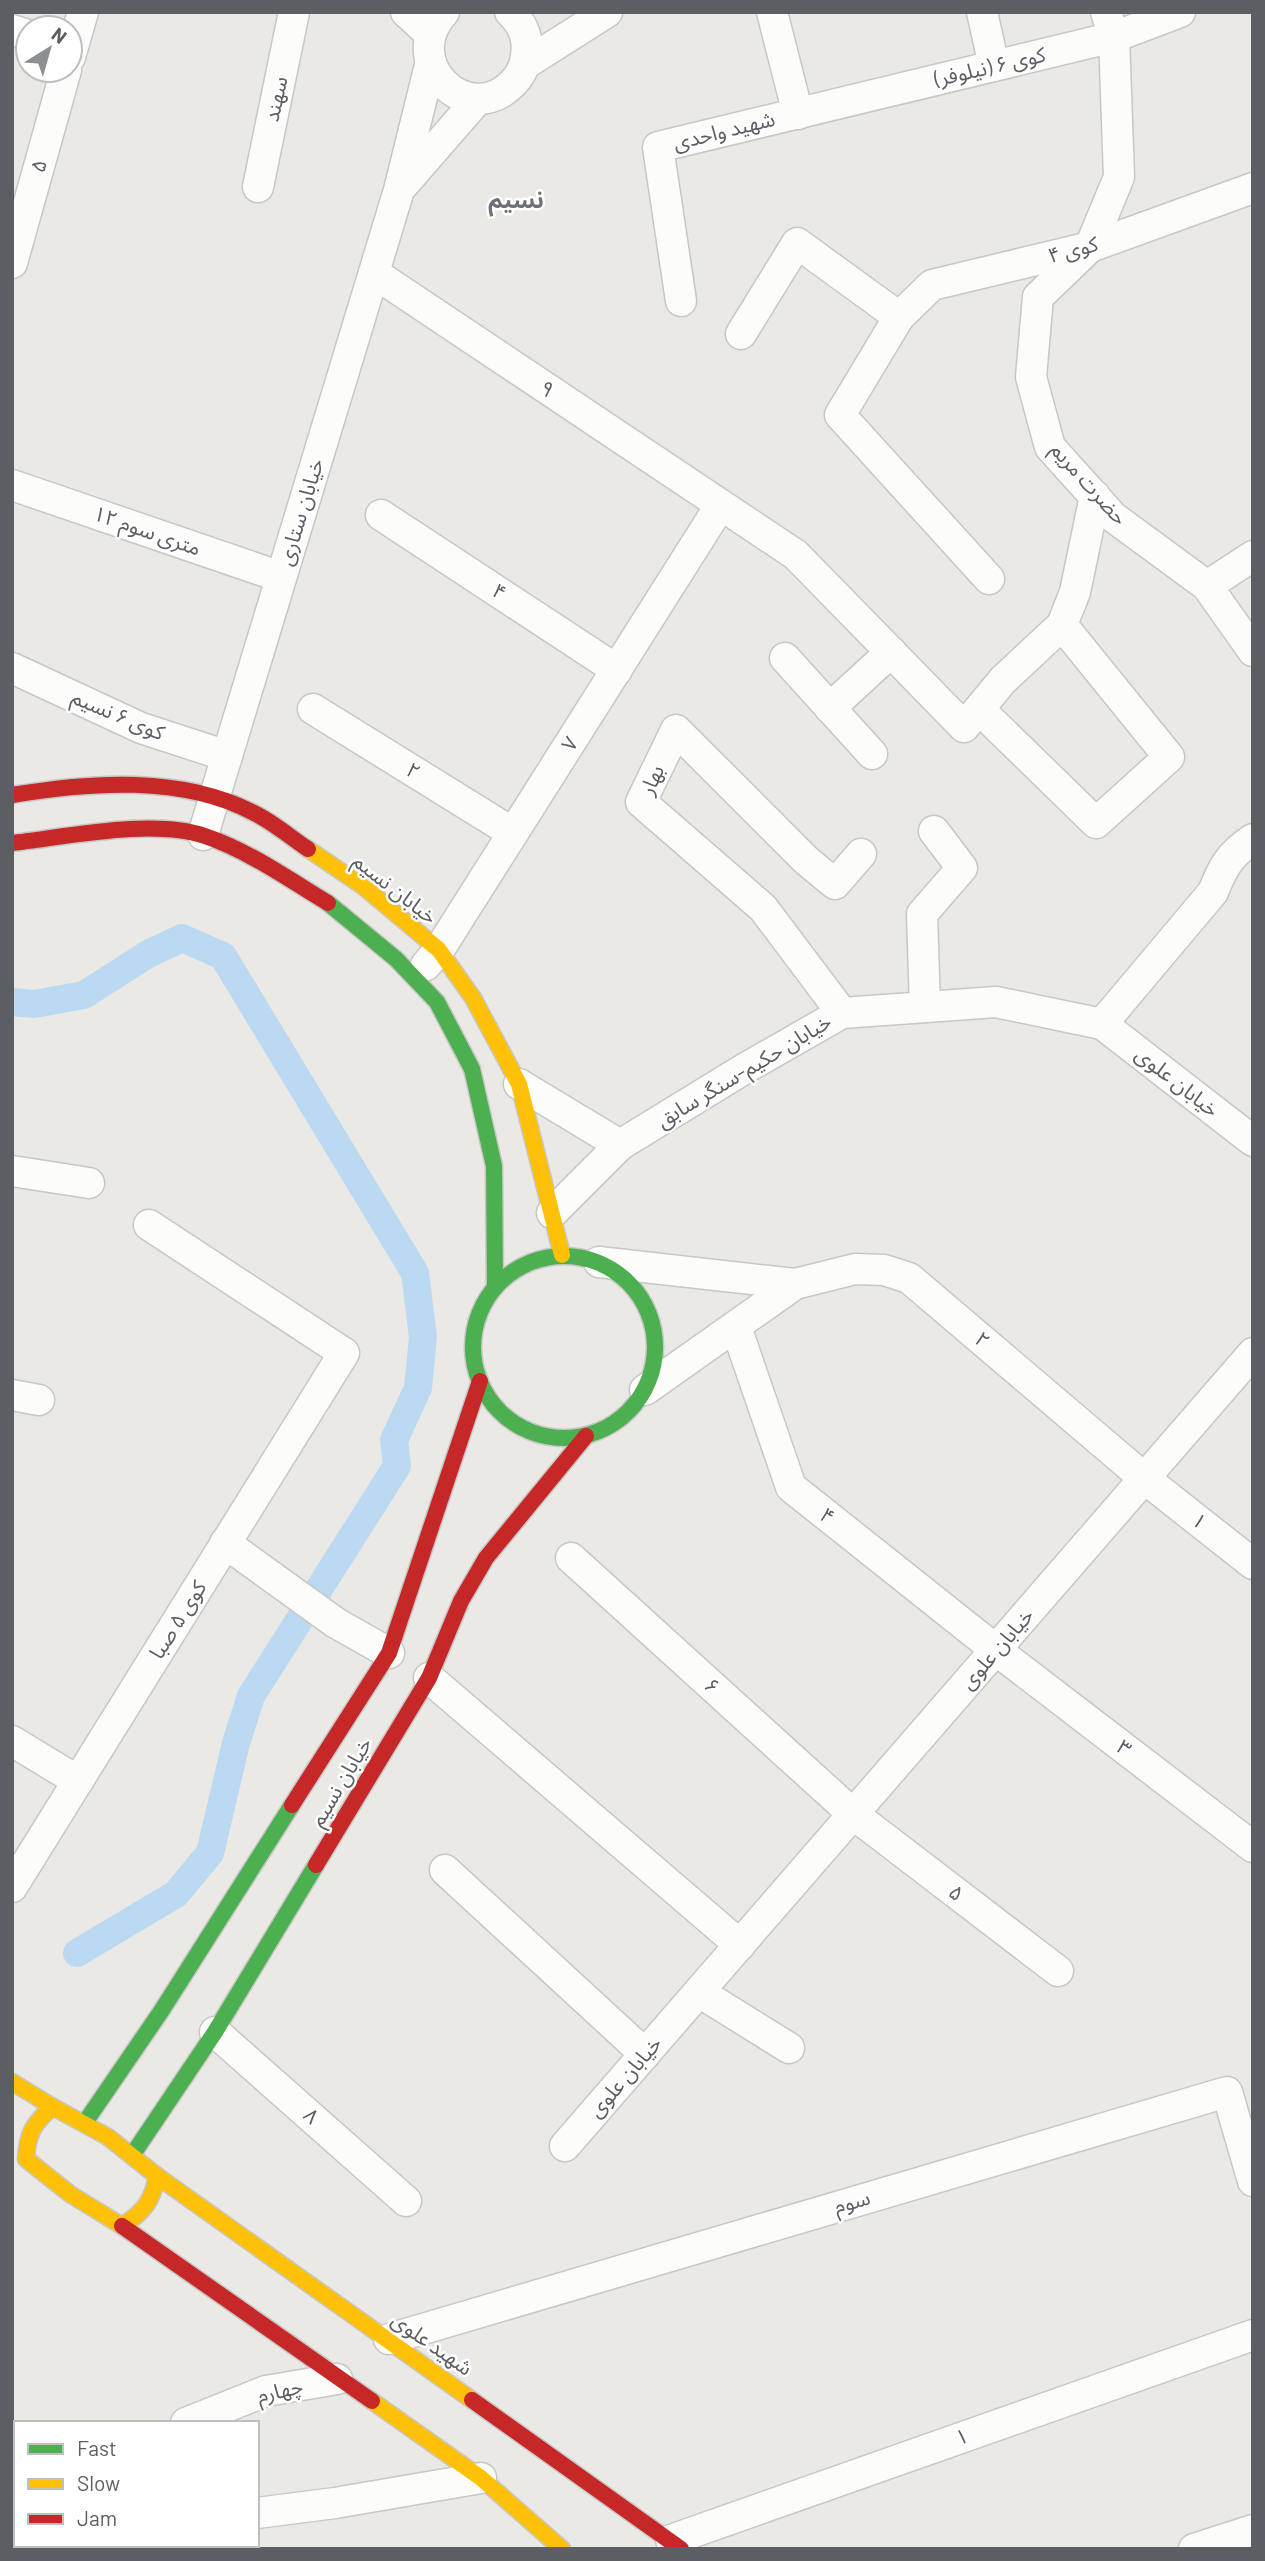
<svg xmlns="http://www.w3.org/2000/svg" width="1265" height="2561" font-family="Barlow,'Noto Sans Arabic',sans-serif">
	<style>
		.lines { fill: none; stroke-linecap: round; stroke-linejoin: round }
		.canal { stroke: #bbdaf2; stroke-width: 28 }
		.street-casing { stroke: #c7c7c7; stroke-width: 33 }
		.fast-casing { stroke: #c7c7c6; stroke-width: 19 }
		.slow-casing { stroke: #c7c7c6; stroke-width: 19 }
		.jam-casing { stroke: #c7c7c6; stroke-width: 19 }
		.street { stroke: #fcfcfb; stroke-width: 30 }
		.fast { stroke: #4caf50; stroke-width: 16 }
		.slow { stroke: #ffc107; stroke-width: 16 }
		.jam { stroke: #c62828; stroke-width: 16 }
		.labels { text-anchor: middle; stroke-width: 5; stroke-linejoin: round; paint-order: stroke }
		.street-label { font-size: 21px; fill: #5b5e62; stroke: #fff }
		.neighbourhood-label { font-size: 23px; font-weight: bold; fill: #6c7074; stroke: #fff }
	</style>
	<rect width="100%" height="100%" fill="#eae9e5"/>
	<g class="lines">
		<polyline class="canal" points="12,1002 34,1004 84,995 148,954 182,938 223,956 415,1273 423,1337 418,1388 394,1440 397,1466 251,1696 236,1743 210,1853 176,1894 77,1953"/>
		<defs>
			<g id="street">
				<polyline points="406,12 430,34"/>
				<path d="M444 12C398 62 467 129 512 84 520 76 525 67 526 56 529 39 523 24 510 12"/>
				<polyline points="772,12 798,114"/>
				<polyline points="982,12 994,66"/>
				<polyline points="1106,12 1114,37 1119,177 1090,247 1038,297 1031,377 1050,447 1113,517 1207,586 1253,651"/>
				<polyline points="12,30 28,35"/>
				<polyline points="70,57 83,12"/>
				<polyline points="525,64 607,12"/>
				<polyline points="404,184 478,99"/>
				<polyline points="258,187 294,12"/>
				<polyline points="12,263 66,70"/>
				<polyline points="374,273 796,555 964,727 1003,680 1062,625 1075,592 1095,496"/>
				<polyline points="681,301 658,147 1114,37 1180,12"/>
				<polyline points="741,334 797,243 899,317"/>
				<polyline points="12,485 281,577"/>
				<polyline points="381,515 617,670"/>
				<polyline points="989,579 840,415 899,317 932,285 1090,247 1253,188"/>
				<polyline points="1207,586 1253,556"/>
				<polyline points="785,658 872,754"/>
				<polyline points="12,668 141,728 227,756"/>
				<polyline points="830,708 891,652"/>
				<polyline points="313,709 513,833"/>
				<polyline points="980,710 1096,823 1169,757 1062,625"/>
				<polyline points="203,835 399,190 430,65"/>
				<polyline points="426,965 439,950 720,506"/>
				<polyline points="925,1007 922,914 962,868 934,831"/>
				<polyline points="842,1013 763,908 641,802 676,730 807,861 835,884 861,854"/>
				<path d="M1102 1024 1213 892C1223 867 1229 855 1253 839"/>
				<polyline points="519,1084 620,1145"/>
				<polyline points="12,1171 89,1183"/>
				<polyline points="552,1213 620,1145 744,1069 842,1013 996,1002 1102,1024 1253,1141"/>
				<polyline points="599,1262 795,1284 855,1269 884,1270 909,1278 1144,1478 1253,1564"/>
				<polyline points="736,1327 791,1487 996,1650 1253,1847"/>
				<polyline points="645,1390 795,1284"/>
				<polyline points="12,1395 39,1400"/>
				<polyline points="225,1543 336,1623 389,1653"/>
				<polyline points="571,1558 853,1814 1058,1971"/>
				<polyline points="429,1678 740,1945"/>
				<polyline points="12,1741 78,1781"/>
				<polyline points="445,1870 645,2054"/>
				<polyline points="12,1887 344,1353 149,1225"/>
				<polyline points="699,1992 789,2048"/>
				<polyline points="215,2032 406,2201"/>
				<polyline points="565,2146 1253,1353"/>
				<polyline points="389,2339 1227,2092 1253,2181"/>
				<polyline points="186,2423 266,2391 337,2379"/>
				<polyline points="12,2466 16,2466"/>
				<polyline points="257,2513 335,2503 481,2478"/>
				<polyline points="671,2540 1253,2335"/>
				<polyline points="190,2549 206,2545"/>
				<polyline points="1194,2549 1253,2530"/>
			</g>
			<g id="fast">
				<polyline points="328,903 396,959 437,1002 472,1069 494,1166 495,1286"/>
				<circle cx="564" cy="1347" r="91"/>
				<polyline points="86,2121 162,2010 292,1805"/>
				<polyline points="133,2154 215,2032 316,1865"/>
			</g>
			<g id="slow">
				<polyline points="308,849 364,887 439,950 473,998 519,1084 562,1255"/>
				<polyline points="12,2082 53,2107"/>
				<path d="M53 2107 108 2137 157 2176C153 2200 143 2213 122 2226L70 2194 26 2159C27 2134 34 2122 53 2107Z"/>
				<polyline points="157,2176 472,2400"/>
				<polyline points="372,2401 481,2478 562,2549"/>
			</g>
			<g id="jam">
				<path d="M12 795C90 782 182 775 254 813 273 822 290 837 308 849"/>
				<path d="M12 843C66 837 153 818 205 836 249 851 288 879 328 903"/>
				<polyline points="292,1805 389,1653 480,1381"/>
				<polyline points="316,1865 429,1678 461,1601 486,1558 586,1436"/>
				<polyline points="122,2226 372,2401"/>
				<polyline points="472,2400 681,2549"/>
			</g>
		</defs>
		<use href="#street" class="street-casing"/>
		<use href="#fast" class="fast-casing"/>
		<use href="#slow" class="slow-casing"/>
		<use href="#jam" class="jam-casing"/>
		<use href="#street" class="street"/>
		<use href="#fast" class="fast"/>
		<use href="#slow" class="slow"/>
		<use href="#jam" class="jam"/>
	</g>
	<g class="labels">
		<g class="street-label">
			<text transform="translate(990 67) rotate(-13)" y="7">کوی ۶ (نیلوفر)</text>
			<text transform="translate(276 99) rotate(-78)" y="7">سهند</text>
			<text transform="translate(724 131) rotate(-14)" y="7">شهید واحدی</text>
			<text transform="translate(39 166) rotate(-74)" y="7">۵</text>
			<text transform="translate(1073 250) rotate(-15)" y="7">کوی ۴</text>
			<text transform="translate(547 389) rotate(34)" y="7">۹</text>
			<text transform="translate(1089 484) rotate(48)" y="7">حضرت مریم</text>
			<text transform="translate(301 512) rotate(-73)" y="7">خیابان ستاری</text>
			<text transform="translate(147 531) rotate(19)" y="7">۱۲ متری سوم</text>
			<text transform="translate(499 592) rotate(33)" y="7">۴</text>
			<text transform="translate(118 715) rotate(23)" y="7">کوی ۶ نسیم</text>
			<text transform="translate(570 744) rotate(-58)" y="7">۷</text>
			<text transform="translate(413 771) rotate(32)" y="7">۲</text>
			<text transform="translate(652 780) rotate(-66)" y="7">بهار</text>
			<text transform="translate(395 889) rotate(38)" y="7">خیابان نسیم</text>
			<text transform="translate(744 1071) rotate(-31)" y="7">خیابان حکیم-سنگر سابق</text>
			<text transform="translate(1177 1082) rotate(38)" y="7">خیابان علوی</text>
			<text transform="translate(982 1340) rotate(40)" y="7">۲</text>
			<text transform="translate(827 1516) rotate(38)" y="7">۴</text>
			<text transform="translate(1199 1521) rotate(39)" y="7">۱</text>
			<text transform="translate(178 1620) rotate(-58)" y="7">کوی ۵ صبا</text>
			<text transform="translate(997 1649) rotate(-49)" y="7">خیابان علوی</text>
			<text transform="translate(712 1686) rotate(42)" y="7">۶</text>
			<text transform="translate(1124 1748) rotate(37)" y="7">۳</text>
			<text transform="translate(341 1782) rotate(-59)" y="7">خیابان نسیم</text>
			<text transform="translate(956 1893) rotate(37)" y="7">۵</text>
			<text transform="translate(625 2077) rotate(-49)" y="7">خیابان علوی</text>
			<text transform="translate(311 2116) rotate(41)" y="7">۸</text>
			<text transform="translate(852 2202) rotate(-16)" y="7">سوم</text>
			<text transform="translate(432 2344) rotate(35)" y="7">شهید علوی</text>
			<text transform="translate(280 2391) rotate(-13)" y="7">چهارم</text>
			<text transform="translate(962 2437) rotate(-19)" y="7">۱</text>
		</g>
		<g class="neighbourhood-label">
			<text x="516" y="208">نسیم</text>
		</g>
	</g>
	<rect width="1265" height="2561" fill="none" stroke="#5b5e62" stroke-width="28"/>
	<rect x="14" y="2421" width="245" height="126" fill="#ffffff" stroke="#bdbfc0" stroke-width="2"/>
	<rect x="28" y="2444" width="35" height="10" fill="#4caf50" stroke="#bdbfc0" stroke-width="2"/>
	<text x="77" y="2456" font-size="21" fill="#5b5e62">Fast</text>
	<rect x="28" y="2479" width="35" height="10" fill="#ffc107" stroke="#bdbfc0" stroke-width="2"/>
	<text x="77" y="2491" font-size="21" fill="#5b5e62">Slow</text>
	<rect x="28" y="2514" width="35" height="10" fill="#c62828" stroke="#bdbfc0" stroke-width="2"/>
	<text x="77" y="2526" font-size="21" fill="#5b5e62">Jam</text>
	<g transform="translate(49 49) rotate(37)"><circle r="33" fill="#ffffff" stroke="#bdbfc0" stroke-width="2"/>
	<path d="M0-5L12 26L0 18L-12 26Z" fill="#8d8f90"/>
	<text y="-10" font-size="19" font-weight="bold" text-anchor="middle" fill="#5b5e62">N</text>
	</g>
</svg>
